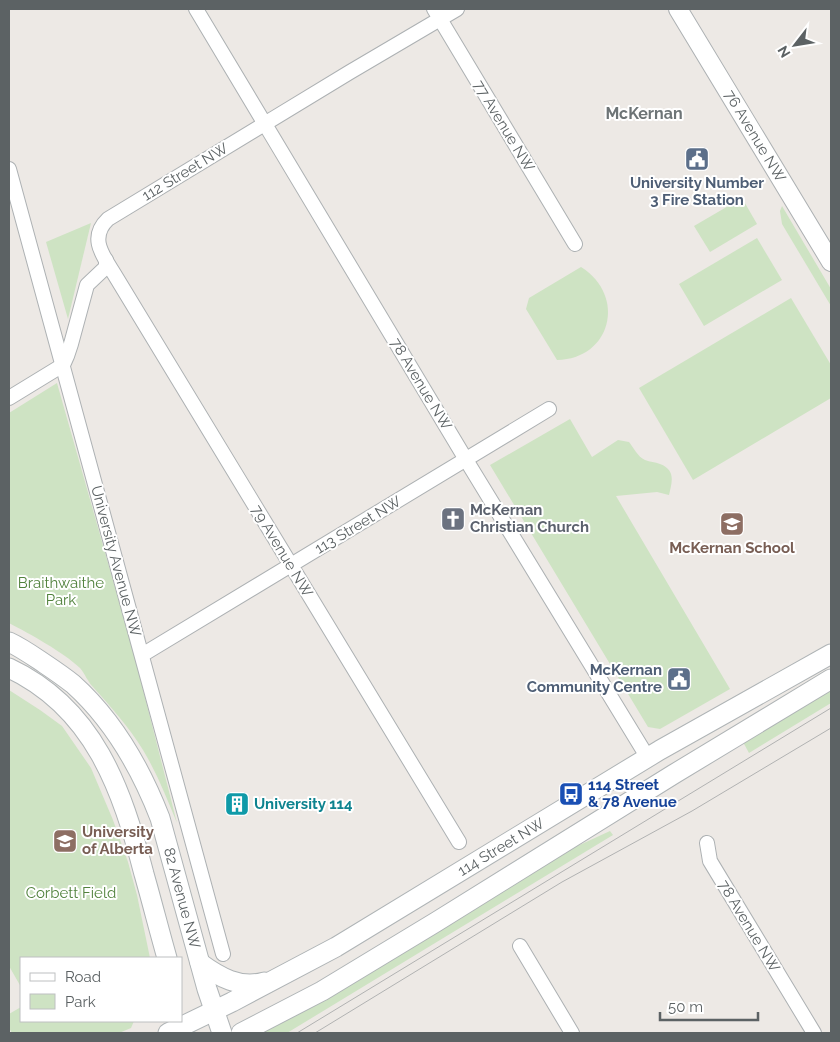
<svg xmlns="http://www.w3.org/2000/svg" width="840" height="1042" font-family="Raleway,sans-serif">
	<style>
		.green { fill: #cee3c3 }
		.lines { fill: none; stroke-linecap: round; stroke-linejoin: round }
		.minor-casing { stroke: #adb1b3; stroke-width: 16 }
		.tertiary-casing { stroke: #adb1b3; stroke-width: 20 }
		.secondary-casing { stroke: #afb4b6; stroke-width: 21 }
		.minor { stroke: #fff; stroke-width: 14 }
		.tertiary { stroke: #fff; stroke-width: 18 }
		.secondary { stroke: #fff; stroke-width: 19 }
		.tram { stroke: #b1b2b2; stroke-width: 1 }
		.labels { text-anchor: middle; stroke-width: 4; stroke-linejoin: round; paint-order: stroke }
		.street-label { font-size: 15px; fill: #5c6264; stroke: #fff }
		.service-label { font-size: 15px; font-weight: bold; fill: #4e5e75; stroke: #fff }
		.worship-label { font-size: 15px; font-weight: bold; fill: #5b616d; stroke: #fff; text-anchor: start }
		.education-label { font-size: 15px; font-weight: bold; fill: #785e54; stroke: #fff }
		.park-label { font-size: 15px; fill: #51823d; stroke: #fff }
		.transit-label { font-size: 15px; font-weight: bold; fill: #164399; stroke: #fff; text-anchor: start }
		.culture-label { font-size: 15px; font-weight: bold; fill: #0d838f; stroke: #fff; text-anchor: start }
		.neighbourhood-label { font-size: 16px; font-weight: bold; fill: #6d7476; stroke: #fff }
	</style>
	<rect width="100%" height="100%" fill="#ede9e5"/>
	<g class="green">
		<polygon points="742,198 757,224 710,252 694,226"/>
		<polygon points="782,206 831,289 831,306 782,224 780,211"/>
		<polygon points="91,223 68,319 46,242"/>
		<polygon points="757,238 782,280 704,326 679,284"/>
		<path d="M581 267C627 296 611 359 557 360L526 309 529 298Z"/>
		<polygon points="791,298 831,365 831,398 693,480 639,388"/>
		<path d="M57 383 135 658 177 823C167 799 157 773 143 750 129 727 111 707 93 687 88 682 85 674 80 668 63 652 30 634 9 623V413Z"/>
		<path d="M570 419 592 457 618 440 629 442C633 447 638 457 645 460 650 462 655 462 660 464 676 470 672 482 669 495L657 492 616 496 730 689 660 729 648 727 490 465Z"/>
		<polygon points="831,688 831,703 749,753 743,742"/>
		<polygon points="9,690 40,710 62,726 91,768 113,820 128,862 137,895 150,958 21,958 21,987 9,966"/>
		<polygon points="610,831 613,835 287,1033 261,1033 560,854"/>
		<polygon points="21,1007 21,1021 134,1021 131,1028 119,1033 12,1033 9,1028 9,1014"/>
	</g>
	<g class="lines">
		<defs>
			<g id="minor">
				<polyline points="196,9 471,468 648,758"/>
				<polyline points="434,9 575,244"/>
				<path d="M457 9 350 72 108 219C87 239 105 258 116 277L459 842"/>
				<polyline points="9,169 223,954"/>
				<polyline points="9,398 63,365 67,356 71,344 87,285 106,267 106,260"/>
				<polyline points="142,655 549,409"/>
				<polyline points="707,843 710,861 814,1033"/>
				<polyline points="520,946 572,1033"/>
			</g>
			<polyline id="tertiary" points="678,9 831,262"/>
			<g id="secondary">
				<path d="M9 642C22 648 33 656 45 664 54 670 64 677 73 684 113 720 141 769 160 818L207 989 222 1033"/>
				<path d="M9 668C94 708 122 789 144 874 152 902 159 930 167 958"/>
				<path d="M200 963C219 977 240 989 264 982"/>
				<polyline points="168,1033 232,1002 336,947 660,750 831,654"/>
				<polyline points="241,1033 322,991 436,922 674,774 831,679"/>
			</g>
		</defs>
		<use href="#minor" class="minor-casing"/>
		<use href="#tertiary" class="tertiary-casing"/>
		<use href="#secondary" class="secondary-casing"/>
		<use href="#minor" class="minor"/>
		<use href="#tertiary" class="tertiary"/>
		<use href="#secondary" class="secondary"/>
		<g class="tram">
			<polyline points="297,1033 831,708"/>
			<polyline points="315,1033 562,882 692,811 831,728"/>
		</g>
	</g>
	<defs>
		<symbol id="civic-square" viewBox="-11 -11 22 22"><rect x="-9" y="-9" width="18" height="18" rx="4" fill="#5c6f8a" stroke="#fff"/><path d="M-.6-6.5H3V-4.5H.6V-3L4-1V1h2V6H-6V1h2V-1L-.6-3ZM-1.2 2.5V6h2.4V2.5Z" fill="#fff"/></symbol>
		<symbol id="church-square" viewBox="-11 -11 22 22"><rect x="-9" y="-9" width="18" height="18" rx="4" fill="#6b7280" stroke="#fff"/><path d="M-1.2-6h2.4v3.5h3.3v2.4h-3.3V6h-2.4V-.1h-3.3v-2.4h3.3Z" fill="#fff"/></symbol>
		<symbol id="school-square" viewBox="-11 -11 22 22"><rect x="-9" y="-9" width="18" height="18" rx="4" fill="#8d6e63" stroke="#fff"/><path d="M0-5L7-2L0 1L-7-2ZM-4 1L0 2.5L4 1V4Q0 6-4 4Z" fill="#fff"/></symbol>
		<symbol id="bus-square" viewBox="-11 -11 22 22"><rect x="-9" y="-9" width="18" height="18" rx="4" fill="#1a4fb4" stroke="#fff"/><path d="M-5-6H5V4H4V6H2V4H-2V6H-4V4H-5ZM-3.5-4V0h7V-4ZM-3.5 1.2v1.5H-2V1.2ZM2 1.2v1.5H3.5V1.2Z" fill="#fff"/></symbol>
		<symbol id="building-square" viewBox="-11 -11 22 22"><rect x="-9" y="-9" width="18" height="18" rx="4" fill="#0f9aa8" stroke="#fff"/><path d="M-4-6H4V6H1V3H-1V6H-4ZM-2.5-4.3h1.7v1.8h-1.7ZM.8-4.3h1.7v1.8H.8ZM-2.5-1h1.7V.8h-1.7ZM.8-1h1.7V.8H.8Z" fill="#fff"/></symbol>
		<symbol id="university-square" viewBox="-11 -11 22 22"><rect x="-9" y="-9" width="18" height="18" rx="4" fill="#8d6e63" stroke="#fff"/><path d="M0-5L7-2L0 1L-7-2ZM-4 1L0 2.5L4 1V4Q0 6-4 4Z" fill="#fff"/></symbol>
	</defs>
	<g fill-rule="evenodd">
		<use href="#civic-square" x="683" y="145" width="28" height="28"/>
		<use href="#church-square" x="439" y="505" width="28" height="28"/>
		<use href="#school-square" x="718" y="510" width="28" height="28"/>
		<use href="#civic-square" x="665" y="665" width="28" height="28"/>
		<use href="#bus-square" x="557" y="780" width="28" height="28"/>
		<use href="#building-square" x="223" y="790" width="28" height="28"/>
		<use href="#university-square" x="51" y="827" width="28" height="28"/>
	</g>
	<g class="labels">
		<g class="street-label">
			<text transform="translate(504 126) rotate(59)" y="5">77 Avenue NW</text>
			<text transform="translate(755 136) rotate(59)" y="5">76 Avenue NW</text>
			<text transform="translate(185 172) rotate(-31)" y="5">112 Street NW</text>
			<text transform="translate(421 384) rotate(59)" y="5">78 Avenue NW</text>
			<text transform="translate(358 525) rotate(-31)" y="5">113 Street NW</text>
			<text transform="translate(282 551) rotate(59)" y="5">79 Avenue NW</text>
			<text transform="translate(116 561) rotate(75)" y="5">University Avenue NW</text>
			<text transform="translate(501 847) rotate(-31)" y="5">114 Street NW</text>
			<text transform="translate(182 898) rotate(75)" y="5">82 Avenue NW</text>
			<text transform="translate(749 926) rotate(59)" y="5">78 Avenue NW</text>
		</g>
		<g class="service-label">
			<text x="697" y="188">University Number<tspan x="697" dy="17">3 Fire Station</tspan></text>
			<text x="662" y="675" text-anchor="end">McKernan<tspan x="662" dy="17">Community Centre</tspan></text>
		</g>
		<g class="worship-label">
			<text x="470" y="515">McKernan<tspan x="470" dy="17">Christian Church</tspan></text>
		</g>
		<g class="education-label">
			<text x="732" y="553">McKernan School</text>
			<text x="82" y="837" text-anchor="start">University<tspan x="82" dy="17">of Alberta</tspan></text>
		</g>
		<g class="park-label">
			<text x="61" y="588">Braithwaithe<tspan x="61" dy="17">Park</tspan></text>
			<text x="71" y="898">Corbett Field</text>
		</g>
		<g class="transit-label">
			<text x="588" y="790">114 Street<tspan x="588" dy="17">&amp; 78 Avenue</tspan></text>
		</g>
		<g class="culture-label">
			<text x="254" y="809">University 114</text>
		</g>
		<g class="neighbourhood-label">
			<text x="644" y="119">McKernan</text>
		</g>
	</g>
	<rect width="840" height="1042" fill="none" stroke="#5c6264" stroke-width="20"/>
	<rect x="20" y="957" width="162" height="65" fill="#ffffff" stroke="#bec0c1"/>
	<rect x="30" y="973" width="25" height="8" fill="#ffffff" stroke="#bec0c1"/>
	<text x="65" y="982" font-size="15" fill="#5c6264">Road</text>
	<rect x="30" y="994" width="25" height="15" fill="#cee3c3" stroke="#bec0c1"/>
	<text x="65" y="1007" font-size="15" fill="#5c6264">Park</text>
	<g transform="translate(795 45) rotate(239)" stroke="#ffffff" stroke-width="4" paint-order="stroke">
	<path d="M0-4L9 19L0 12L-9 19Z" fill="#5c6264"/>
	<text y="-8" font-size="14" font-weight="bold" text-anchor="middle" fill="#5c6264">N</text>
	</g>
	<path d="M660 1012v8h98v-8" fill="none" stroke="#5c6264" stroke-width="2.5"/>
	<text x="668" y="1012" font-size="15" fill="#5c6264" stroke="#ffffff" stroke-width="4" paint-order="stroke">50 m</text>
</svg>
